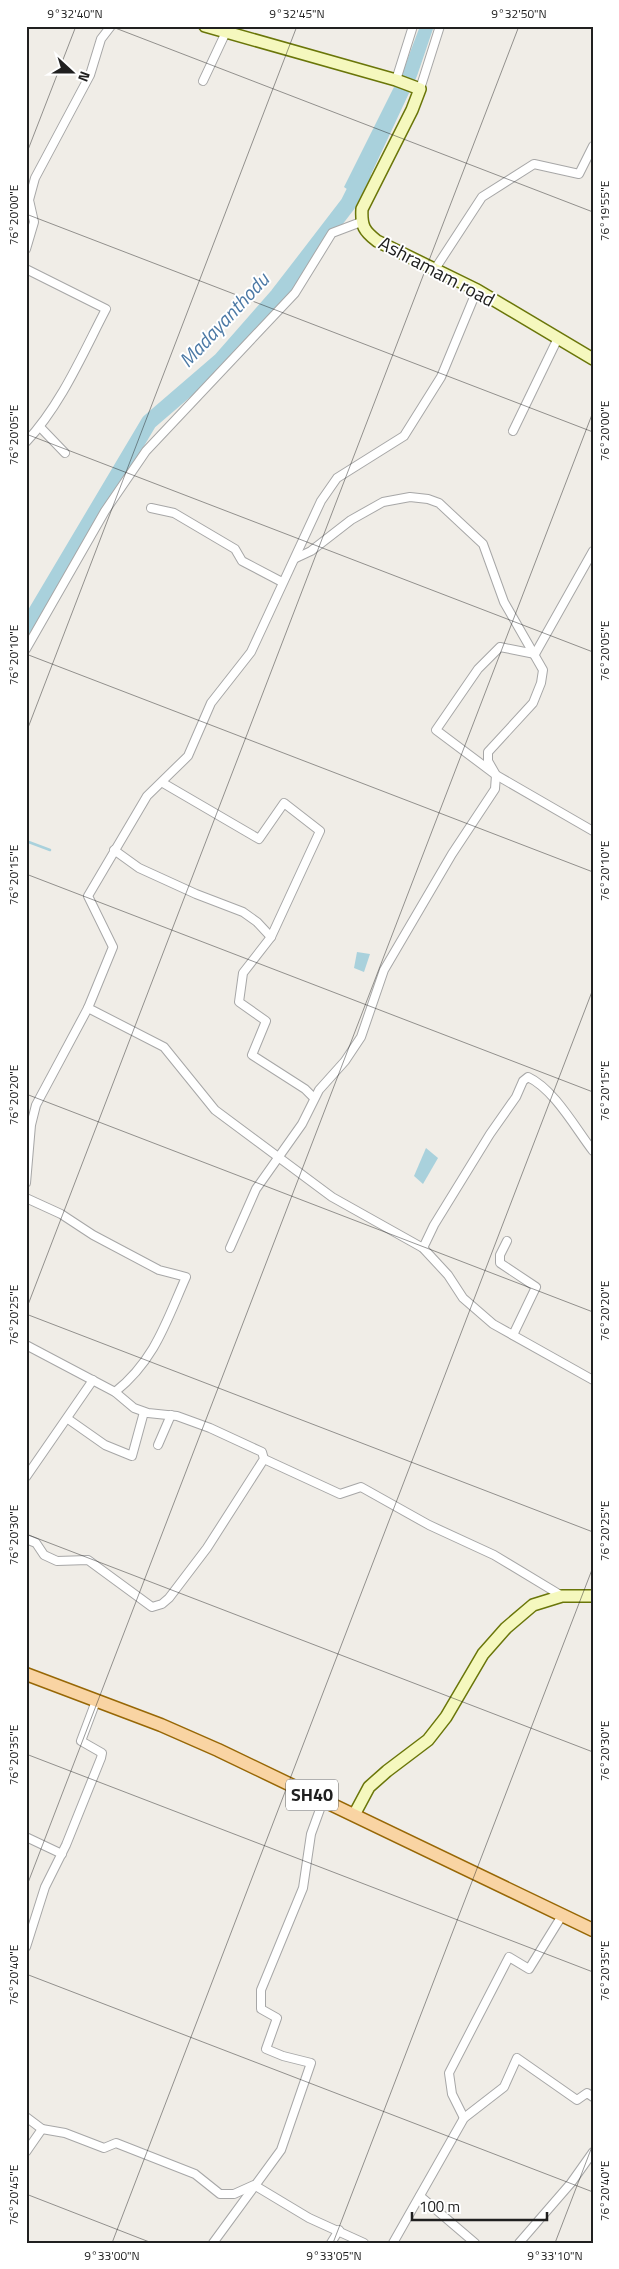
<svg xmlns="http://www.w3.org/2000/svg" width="619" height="2269" font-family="'Titillium Web',sans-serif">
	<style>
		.water { fill: #a9d1dc }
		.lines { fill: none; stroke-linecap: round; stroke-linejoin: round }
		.stream { stroke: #a9d1dc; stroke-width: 2.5 }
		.river { stroke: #a9d1dc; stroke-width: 16 }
		.street-casing { stroke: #a7a7a7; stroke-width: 10 }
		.secondary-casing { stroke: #6a7609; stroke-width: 14 }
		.primary-casing { stroke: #976705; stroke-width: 15 }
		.street { stroke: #fff; stroke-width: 8 }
		.secondary { stroke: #f5f8be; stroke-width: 11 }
		.primary { stroke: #f9d4a3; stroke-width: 12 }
		.ticks { fill: none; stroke: #202020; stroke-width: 1; stroke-opacity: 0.45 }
		.labels { text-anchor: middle; stroke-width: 4; stroke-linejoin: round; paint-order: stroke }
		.shield { fill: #fff; stroke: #636363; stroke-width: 1 }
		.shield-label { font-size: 18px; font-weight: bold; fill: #202020 }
		.street-label { font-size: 19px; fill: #202020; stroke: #fff }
		.water-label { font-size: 20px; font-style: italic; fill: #4c79a5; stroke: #fff }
		.neatline { fill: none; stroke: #202020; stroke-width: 2 }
		.ticks-label { font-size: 12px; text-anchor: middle; fill: #202020 }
	</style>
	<rect width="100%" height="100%" fill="#f0ede7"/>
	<g class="water">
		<polygon points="420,26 434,26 417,76 360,198 344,187 406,63"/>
		<polygon points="357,952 370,954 364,972 354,968"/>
		<polygon points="426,1148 438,1158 423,1184 414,1176"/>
	</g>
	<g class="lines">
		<polyline class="stream" points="26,841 50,850"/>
		<polyline class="river" points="26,629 149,422 221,360 278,295 348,204 363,174"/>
		<defs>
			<g id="street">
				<polyline points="396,80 413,26"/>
				<polyline points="203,81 226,32"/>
				<polyline points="420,89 440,26"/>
				<polyline points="26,249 34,222 29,200 35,178 90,75 101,39 111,26"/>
				<path d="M26 269 106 309C83 353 61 405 26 442"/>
				<polyline points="435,269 482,197 534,164 579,174 593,146"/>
				<polyline points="477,290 441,377 404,436 337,478 321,501 251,652 211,703 188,756 147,796 88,896 113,947 88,1008 164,1047 215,1110 332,1197 423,1248 448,1275 463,1298 493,1324 593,1380"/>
				<polyline points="40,427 65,453"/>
				<polyline points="513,431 558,338"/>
				<polyline points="151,508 174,513 235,549 242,561 282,582"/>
				<polyline points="593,551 535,654 500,647 478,669 436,730 496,775 593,831"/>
				<polyline points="26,649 105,511 146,451 295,293 332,233 361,222"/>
				<polyline points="163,783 259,839 284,803 320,831 271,937 243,973 239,1002 266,1021 252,1055 305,1089 314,1098"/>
				<polyline points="114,850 139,868 196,894 243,912 257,922 271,937"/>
				<polyline points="26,1183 31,1125 36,1105 88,1008"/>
				<path d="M26 1198 61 1214 93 1235 159 1270 186 1277C166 1322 155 1360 115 1392"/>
				<polyline points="507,1241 500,1255 500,1263 536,1287 513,1335"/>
				<polyline points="230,1248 256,1189 302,1124 319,1090 345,1061 361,1037 384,970 452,854 495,789 496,775 488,761 488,752 533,703 541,683 543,670 504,602 483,544 439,503 428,499 410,497 383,502 351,520 311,551 296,558"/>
				<path d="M423 1248 434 1225 490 1134 516 1097 523 1081 528 1077C554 1089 576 1129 593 1151"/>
				<polyline points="26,1345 115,1392 134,1408 148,1413 177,1416 210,1428 262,1452 264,1459 207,1548 169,1598 162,1604 152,1607 88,1560 57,1561 44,1555 36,1543 26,1539"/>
				<polyline points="68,1419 105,1445 132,1456 144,1412"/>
				<polyline points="158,1445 171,1415"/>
				<polyline points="264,1459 340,1494 361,1487 429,1525 494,1555 562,1596"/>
				<polyline points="26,1477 93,1380"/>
				<polyline points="26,1837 62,1854"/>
				<polyline points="26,1947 45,1887 66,1845 101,1758 102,1753 81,1741 96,1701"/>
				<polyline points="26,2117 42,2129 26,2152"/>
				<polyline points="464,2118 452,2094 449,2073 509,1957 529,1969 563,1914"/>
				<polyline points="42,2129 65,2133 104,2148 116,2143 195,2174 220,2194 234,2194 254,2185 309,2218 364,2243"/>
				<polyline points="420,2196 475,2243"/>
				<polyline points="213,2243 281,2150 311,2063 283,2056 266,2049 277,2018 261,2009 261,1990 303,1888 311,1834 323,1801"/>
				<polyline points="331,2243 339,2230"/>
				<polyline points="393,2243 464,2118 504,2087 517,2058 577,2100 587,2093 593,2097"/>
				<polyline points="519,2243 571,2183 593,2152"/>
			</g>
			<g id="secondary">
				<path d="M205 26 396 80 420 89 412 110 362 209C361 226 364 231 377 241L477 290 593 359"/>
				<polyline points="354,1815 369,1787 387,1771 428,1740 446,1717 483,1654 506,1628 533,1605 562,1596 593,1596"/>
			</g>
			<polyline id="primary" points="26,1674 161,1725 218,1750 593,1930"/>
		</defs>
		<use href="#street" class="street-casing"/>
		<use href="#secondary" class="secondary-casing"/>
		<use href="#primary" class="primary-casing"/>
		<use href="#street" class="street"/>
		<use href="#secondary" class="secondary"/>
		<use href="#primary" class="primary"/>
	</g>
	<path class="ticks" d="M110 26 593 212M26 155 76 26M26 214 593 432M26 434 593 652M26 654 593 872M26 733 297 26M26 874 593 1092M26 1094 593 1312M26 1310 519 26M26 1314 593 1532M26 1534 593 1752M26 1754 593 1972M26 1888 593 412M26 1974 593 2192M26 2194 152 2243M112 2243 593 989M333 2243 593 1567M555 2243 593 2144"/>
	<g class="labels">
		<rect class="shield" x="286" y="1779.5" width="52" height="31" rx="4"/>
		<g class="shield-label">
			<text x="312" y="1801">SH40</text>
		</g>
		<g class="street-label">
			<text transform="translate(437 271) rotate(28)" y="7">Ashramam road</text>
		</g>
		<g class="water-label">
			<text transform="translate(224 320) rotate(-47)" y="7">Madayanthodu</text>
		</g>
	</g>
	<rect width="619" height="2269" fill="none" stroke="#ffffff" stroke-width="55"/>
	<g transform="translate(72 72) rotate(111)" stroke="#ffffff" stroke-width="4" paint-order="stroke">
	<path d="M0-4L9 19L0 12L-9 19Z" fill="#202020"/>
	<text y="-8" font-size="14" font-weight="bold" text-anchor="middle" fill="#202020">N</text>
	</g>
	<path d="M412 2212v8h135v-8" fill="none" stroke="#202020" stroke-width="2.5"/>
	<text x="419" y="2212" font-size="15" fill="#202020" stroke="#ffffff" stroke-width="4" paint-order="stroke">100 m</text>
	<rect x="28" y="28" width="564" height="2214" class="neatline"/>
	<g class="ticks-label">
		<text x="75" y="18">9°32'40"N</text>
		<text x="297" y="18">9°32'45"N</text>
		<text x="519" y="18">9°32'50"N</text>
		<text transform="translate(605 211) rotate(-90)" y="4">76°19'55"E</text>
		<text transform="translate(14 215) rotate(-90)" y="4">76°20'00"E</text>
		<text transform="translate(605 431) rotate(-90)" y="4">76°20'00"E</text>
		<text transform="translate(14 435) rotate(-90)" y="4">76°20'05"E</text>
		<text transform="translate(605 651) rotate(-90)" y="4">76°20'05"E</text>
		<text transform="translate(14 655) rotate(-90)" y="4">76°20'10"E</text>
		<text transform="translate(605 871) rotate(-90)" y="4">76°20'10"E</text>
		<text transform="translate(14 875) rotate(-90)" y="4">76°20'15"E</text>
		<text transform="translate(605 1091) rotate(-90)" y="4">76°20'15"E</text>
		<text transform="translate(14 1095) rotate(-90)" y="4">76°20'20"E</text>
		<text transform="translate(605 1311) rotate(-90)" y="4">76°20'20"E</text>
		<text transform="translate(14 1315) rotate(-90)" y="4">76°20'25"E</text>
		<text transform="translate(605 1531) rotate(-90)" y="4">76°20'25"E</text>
		<text transform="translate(14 1535) rotate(-90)" y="4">76°20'30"E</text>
		<text transform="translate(605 1751) rotate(-90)" y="4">76°20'30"E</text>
		<text transform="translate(14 1755) rotate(-90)" y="4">76°20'35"E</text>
		<text transform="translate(605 1971) rotate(-90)" y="4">76°20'35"E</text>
		<text transform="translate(14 1975) rotate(-90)" y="4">76°20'40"E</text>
		<text transform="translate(605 2191) rotate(-90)" y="4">76°20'40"E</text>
		<text transform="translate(14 2195) rotate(-90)" y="4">76°20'45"E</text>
		<text x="112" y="2260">9°33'00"N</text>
		<text x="334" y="2260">9°33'05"N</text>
		<text x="555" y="2260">9°33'10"N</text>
	</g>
</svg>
